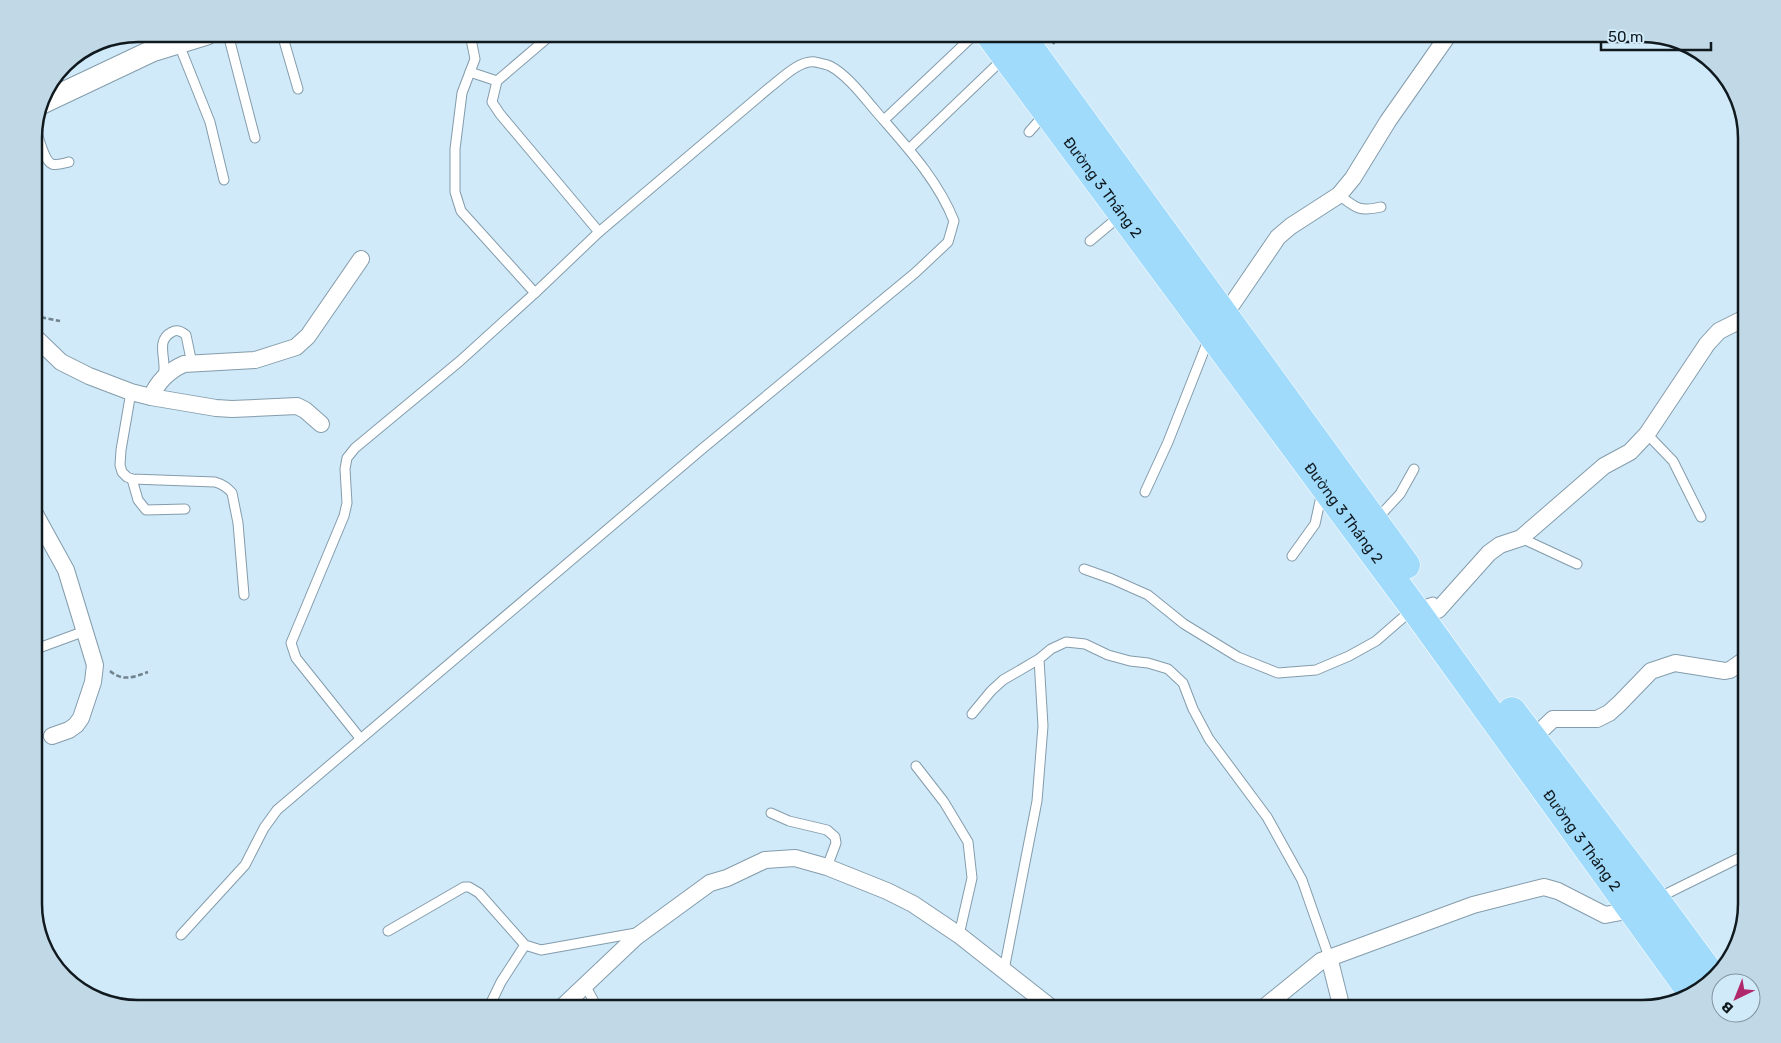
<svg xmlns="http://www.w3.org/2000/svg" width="1781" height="1043" font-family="Rubik,sans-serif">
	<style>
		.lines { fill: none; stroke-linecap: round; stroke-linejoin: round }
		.service-casing { stroke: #849cab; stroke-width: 11 }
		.minor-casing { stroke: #849cab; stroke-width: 18 }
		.tertiary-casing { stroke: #849cab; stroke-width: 23 }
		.trunk-casing { stroke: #fff; stroke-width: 29 }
		.path { stroke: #71838d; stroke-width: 2.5; stroke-dasharray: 5 2.5; stroke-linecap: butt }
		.service { stroke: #fff; stroke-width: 9 }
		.minor { stroke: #fff; stroke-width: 16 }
		.tertiary { stroke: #fff; stroke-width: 21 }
		.trunk { stroke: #a0dbfc; stroke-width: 28 }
		.labels { text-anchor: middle; stroke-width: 5; stroke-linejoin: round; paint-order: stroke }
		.street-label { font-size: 15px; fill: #10191e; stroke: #d0eaf9 }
		.rim { fill: none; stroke: #10191e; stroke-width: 2.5 }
	</style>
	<rect width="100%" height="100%" fill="#d0eaf9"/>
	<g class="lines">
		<defs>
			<g id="service">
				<polyline points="228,34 255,138"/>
				<polyline points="282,34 298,89"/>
				<polyline points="552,34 497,81 492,102 500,114 599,232"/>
				<polyline points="178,42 210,122 224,180"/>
				<polyline points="470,72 497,81"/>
				<polyline points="884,120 975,34"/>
				<path d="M35 126C38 135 44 161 52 164 57 166 64 163 69 162"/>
				<polyline points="1029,132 1044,115"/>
				<polyline points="909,149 1003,59"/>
				<path d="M1339 195C1356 208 1359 212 1381 207"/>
				<polyline points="1090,241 1121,215"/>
				<path d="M163 375C168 361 154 341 172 332 177 329 181 331 186 335L192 364"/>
				<path d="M131 392 121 450 120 465 122 472 127 477 132 479 215 482C222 484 227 487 232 493L238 523 244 595"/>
				<polyline points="1647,434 1673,461 1701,517"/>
				<polyline points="132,479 138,500 146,510 185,509"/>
				<polyline points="1145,492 1168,442 1209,338"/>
				<polyline points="1376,520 1400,494 1414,469"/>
				<polyline points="1521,538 1577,564"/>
				<polyline points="1292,556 1315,524 1322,492"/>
				<polyline points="1084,569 1112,579 1148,595 1184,624 1238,657 1278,673 1316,670 1349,656 1376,641 1414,608 1433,602"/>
				<polyline points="36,649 85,631"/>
				<polyline points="972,714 991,691 1003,680 1039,659 1051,649 1066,642 1085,644 1108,655 1130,661 1148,663 1168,669 1183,683 1193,709 1209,739 1267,817 1302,880 1329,957"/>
				<polyline points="360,738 296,658 291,643 344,516 347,503 345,469 347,458 355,448 460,361 535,293"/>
				<polyline points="916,766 944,802 968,842 972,878 959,935"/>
				<polyline points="771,813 789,821 827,830 835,837 836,843 827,867"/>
				<polyline points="1658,898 1747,854"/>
				<polyline points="388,931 464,887 469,887 479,893 525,945 541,950 636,933"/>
				<path d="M181 935 245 865 264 828 277 810 702 449 915 273 948 242 954 221C937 178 904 144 874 109 863 96 846 74 830 66 826 64 819 63 815 62 799 60 781 79 769 88L599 232 535 293 461 211 455 192V149L462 93 475 59 470 34"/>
				<polyline points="1004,970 1037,801 1043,726 1039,659"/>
				<polyline points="585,985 598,1009"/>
				<polyline points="488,1009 501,982 525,945"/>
			</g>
			<g id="minor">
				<polyline points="1224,316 1278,237 1291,226 1339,195 1353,178 1388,121 1449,34"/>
				<polyline points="34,336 61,362 89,376 131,392 151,397 216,408 232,409 297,406 305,410 321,424"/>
				<path d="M151 397C158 381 168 371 184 364L255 360 296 347 308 336 361 259"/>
				<polyline points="34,512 66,570 95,665 93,682 81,718 76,725 69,730 52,736"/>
				<polyline points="1438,610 1489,553 1500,545 1521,538 1604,466 1630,452 1647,434 1707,344 1719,331 1747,317"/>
				<polyline points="1532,739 1553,719 1597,719 1609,713 1619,704 1651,671 1675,663 1725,671 1730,670 1747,658"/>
				<polyline points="1329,957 1342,1009"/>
				<polyline points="560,1009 636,937 710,883 727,878 765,860 795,858 827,867 887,891 913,904 959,935 1053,1009"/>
				<polyline points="1262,1009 1321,961 1473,905 1544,887 1558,891 1605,915 1632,910"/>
			</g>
			<polyline id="tertiary" points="40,104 152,51 207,34"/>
			<g id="trunk">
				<path id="s1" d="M989 34 1414 608 1694 996"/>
				<polyline points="1020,34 1406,565"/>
				<polyline points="1512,711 1656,900 1713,977"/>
			</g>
		</defs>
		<use href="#service" class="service-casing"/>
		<use href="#minor" class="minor-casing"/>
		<use href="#tertiary" class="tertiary-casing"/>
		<use href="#trunk" class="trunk-casing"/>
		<g class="path">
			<polyline points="1053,44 1060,34"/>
			<polyline points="34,254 37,243"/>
			<polyline points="34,319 40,317 60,321"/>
			<path d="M110 671C123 682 134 677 148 672"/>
			<polyline points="329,1003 330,1009"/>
		</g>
		<use href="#service" class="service"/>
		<use href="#minor" class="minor"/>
		<use href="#tertiary" class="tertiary"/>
		<use href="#trunk" class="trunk"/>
	</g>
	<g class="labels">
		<g class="street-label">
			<text dy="5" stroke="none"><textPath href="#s1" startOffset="191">Đường 3 Tháng 2</textPath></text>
			<text dy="5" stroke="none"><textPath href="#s1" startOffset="596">Đường 3 Tháng 2</textPath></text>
			<text dy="5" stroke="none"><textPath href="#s1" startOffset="1001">Đường 3 Tháng 2</textPath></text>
		</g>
	</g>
	<path d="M0 0H1781V1043H0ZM138 42H1642A96 96 0 0 1 1738 138V904A96 96 0 0 1 1642 1000H138A96 96 0 0 1 42 904V138A96 96 0 0 1 138 42Z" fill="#c1d9e7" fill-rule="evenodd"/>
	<path class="rim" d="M138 42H1642A96 96 0 0 1 1738 138V904A96 96 0 0 1 1642 1000H138A96 96 0 0 1 42 904V138A96 96 0 0 1 138 42Z"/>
	<g transform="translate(1736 998) rotate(223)"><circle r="24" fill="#d0eaf9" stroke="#8396a1"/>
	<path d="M0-4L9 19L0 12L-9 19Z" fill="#b0286b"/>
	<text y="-8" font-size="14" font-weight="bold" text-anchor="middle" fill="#10191e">B</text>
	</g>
	<path d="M1601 42v8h110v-8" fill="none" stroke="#10191e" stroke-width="2.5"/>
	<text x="1608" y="42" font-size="15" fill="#10191e" stroke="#d0eaf9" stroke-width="4" paint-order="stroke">50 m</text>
</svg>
